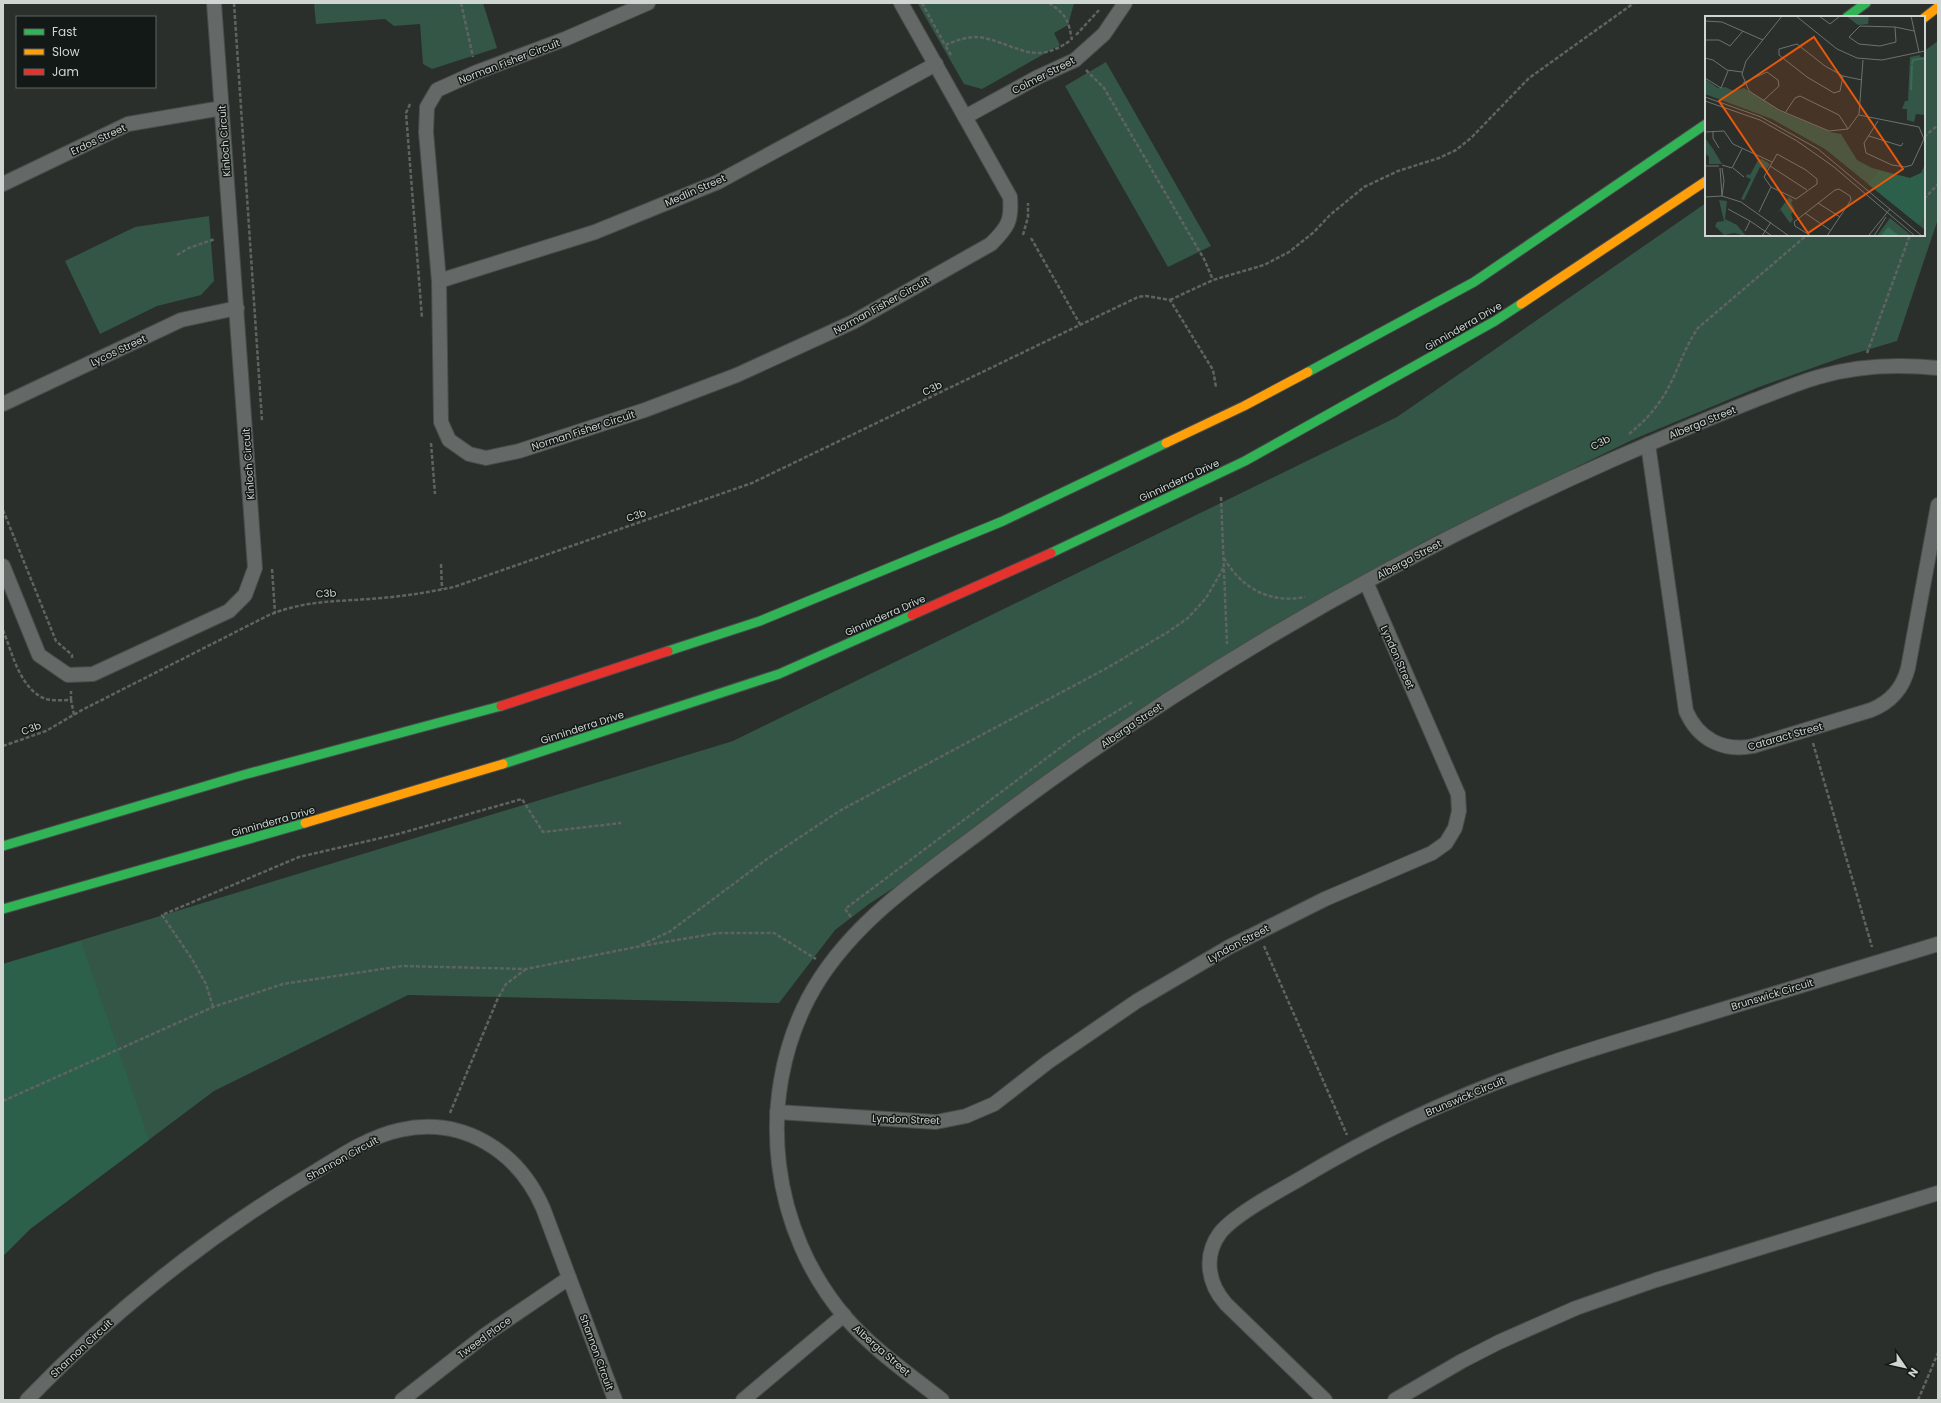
<svg xmlns="http://www.w3.org/2000/svg" width="1941" height="1403" font-family="Poppins,sans-serif">
	<style>
		.green { fill: #335646 }
		.forest { fill: #2d604a }
		.lines { fill: none; stroke-linecap: round; stroke-linejoin: round }
		.street-casing { stroke: #484c4a; stroke-width: 16 }
		.fast-casing { stroke: #484c4a; stroke-width: 11 }
		.slow-casing { stroke: #484c4a; stroke-width: 11 }
		.jam-casing { stroke: #484c4a; stroke-width: 11 }
		.path { stroke: #5f6361; stroke-width: 2.5; stroke-dasharray: 4 2; stroke-linecap: butt }
		.street { stroke: #646866; stroke-width: 14 }
		.fast { stroke: #30b455; stroke-width: 9 }
		.slow { stroke: #ff9f0a; stroke-width: 9 }
		.jam { stroke: #e5322d; stroke-width: 9 }
		.labels { text-anchor: middle; stroke-width: 3; stroke-linejoin: round; paint-order: stroke }
		.street-label { font-size: 10px; fill: #cfd6d2; stroke: #131916 }
		.inset-river { fill: none; stroke: #386d55; stroke-width: 2 }
		.inset-road { fill: none; stroke: #6c726e; stroke-width: 1 }
		.view { fill: #e8590c; fill-opacity: 0.15; stroke: #e8590c; stroke-width: 2 }
		.inset-edge { fill: none; stroke: #cfd6d2; stroke-width: 2 }
	</style>
	<rect width="100%" height="100%" fill="#2a2f2c"/>
	<g class="green">
		<polygon points="314,3 483,3 497,48 432,69 423,64 420,24 394,26 385,19 316,24"/>
		<polygon points="1074,3 1068,25 1054,33 1060,45 982,89 964,84 918,4"/>
		<polygon points="1938,41 1938,219 1897,341 1843,357 1759,387 1632,440 1423,542 869,904 835,930 779,1003 408,995 214,1091 30,1229 3,1256 3,964 733,741 1397,417 1706,203 1706,235 1924,235 1924,51"/>
		<polygon points="1106,62 1211,246 1168,267 1065,86"/>
		<polygon points="209,216 214,281 201,295 157,306 100,334 65,261 135,227"/>
	</g>
	<polygon class="forest" points="81,941 149,1140 30,1229 3,1256 3,964"/>
	<g class="lines">
		<defs>
			<g id="street">
				<path d="M648 3 565 39 477 72 437 90 427 107 426 132 439 281 441 422 449 440 469 454 486 458 519 451 645 410 737 375 853 322 991 244C1008 227 1012 221 1010 197L901 3"/>
				<polyline points="965,117 1038,77 1075,60 1104,34 1125,3"/>
				<polyline points="3,184 128,124 222,108"/>
				<polyline points="439,281 595,232 718,182 936,64"/>
				<polyline points="3,404 181,320 237,308"/>
				<path d="M1648 444 1686 711C1698 739 1723 752 1753 746L1871 710C1891 702 1903 688 1908 668L1938 505"/>
				<polyline points="3,566 39,655 68,675 93,674 229,611 245,595 255,568 214,3"/>
				<polyline points="777,1112 936,1122 966,1116 994,1104 1048,1062 1137,1001 1229,947 1325,899 1432,853 1446,843 1455,828 1459,811 1458,794 1366,582"/>
				<path d="M27 1400C111 1313 205 1238 308 1176 336 1159 367 1137 400 1130 463 1116 518 1151 543 1208L615 1400"/>
				<polyline points="402,1400 485,1335 569,1278"/>
				<polyline points="743,1400 844,1315"/>
				<path d="M942 1400C909 1374 874 1350 846 1318 771 1231 755 1102 808 999 847 924 922 876 988 826 1181 680 1393 557 1614 459 1660 439 1707 419 1755 400 1777 392 1799 382 1822 376 1860 365 1899 364 1938 368"/>
				<path d="M1325 1400 1226 1304C1208 1284 1203 1256 1220 1233 1234 1215 1277 1192 1298 1180 1374 1134 1455 1096 1539 1067 1589 1049 1640 1035 1691 1019 1773 994 1856 969 1938 944"/>
				<polyline points="1395,1400 1462,1361 1499,1342 1576,1308 1656,1280 1938,1193"/>
			</g>
			<g id="fast">
				<polyline points="1847,17 1866,3"/>
				<polyline points="1308,372 1474,282 1706,124"/>
				<polyline points="1051,553 1245,461 1495,321 1521,304"/>
				<polyline points="668,651 760,621 1003,521 1166,443"/>
				<polyline points="503,764 779,674 912,615"/>
				<polyline points="3,846 243,775 501,706"/>
				<polyline points="3,909 305,823"/>
			</g>
			<g id="slow">
				<polyline points="1924,18 1938,7"/>
				<polyline points="1521,304 1706,181"/>
				<polyline points="1166,443 1244,406 1308,372"/>
				<polyline points="305,823 503,764"/>
			</g>
			<g id="jam">
				<polyline points="912,615 1051,553"/>
				<polyline points="501,706 668,651"/>
			</g>
		</defs>
		<use href="#street" class="street-casing"/>
		<use href="#fast" class="fast-casing"/>
		<use href="#slow" class="slow-casing"/>
		<use href="#jam" class="jam-casing"/>
		<g class="path">
			<polyline points="234,3 262,421"/>
			<polyline points="461,3 473,57"/>
			<polyline points="922,3 945,45"/>
			<path d="M1049 3C1067 15 1068 20 1072 40"/>
			<polyline points="1076,35 1100,9"/>
			<path d="M951 55 945 45C958 40 970 35 984 38 1020 46 1035 66 1071 40"/>
			<polyline points="1086,70 1104,88 1204,259 1213,280"/>
			<polyline points="410,104 406,113 422,318"/>
			<polyline points="1924,137 1938,125"/>
			<polyline points="1924,199 1938,184"/>
			<polyline points="1023,235 1028,217 1028,203"/>
			<polyline points="1031,238 1081,326"/>
			<polyline points="177,255 189,248 215,239"/>
			<polyline points="1170,300 1213,280 1264,265 1289,252 1314,232 1330,215 1364,187 1398,171 1439,158 1456,150 1471,138 1529,78 1634,3"/>
			<polyline points="1867,353 1910,235"/>
			<path d="M1629 434C1644 422 1656 409 1666 392 1678 371 1684 348 1698 328L1807 235"/>
			<polyline points="431,443 435,494"/>
			<polyline points="1221,497 1227,644"/>
			<polyline points="3,510 56,641 72,655 72,658"/>
			<path d="M1224 558C1241 588 1270 604 1305 597"/>
			<polyline points="441,564 442,589"/>
			<polyline points="272,569 275,613"/>
			<path d="M3 630C12 652 20 690 46 699 53 701 63 700 71 700L74 715"/>
			<polyline points="71,700 71,691"/>
			<polyline points="1813,743 1872,947"/>
			<path d="M3 746 46 731 82 710 269 615C309 599 339 602 381 598 406 596 430 592 454 587L752 483 1138 297 1146 296 1170 300 1213 370 1216 387"/>
			<polyline points="851,917 845,909 1076,736 1134,701"/>
			<polyline points="641,945 669,932 767,859 841,810 1107,668 1168,632 1188,618 1206,598 1224,567"/>
			<polyline points="1264,946 1347,1135"/>
			<polyline points="213,1007 206,984 192,959 162,915 299,857 398,834 522,799 543,832 621,823"/>
			<polyline points="3,1101 213,1007 283,984 402,966 526,969 636,947 718,933 774,933 816,959"/>
			<polyline points="450,1113 498,998 506,984 526,969"/>
			<polyline points="1918,1400 1938,1353"/>
		</g>
		<use href="#street" class="street"/>
		<use href="#fast" class="fast"/>
		<use href="#slow" class="slow"/>
		<use href="#jam" class="jam"/>
	</g>
	<g class="labels">
		<g class="street-label">
			<text transform="translate(509 61) rotate(-21)" y="4">Norman Fisher Circuit</text>
			<text transform="translate(1043 75) rotate(-27)" y="4">Colmer Street</text>
			<text transform="translate(98 139) rotate(-25)" y="4">Erdos Street</text>
			<text transform="translate(224 141) rotate(-94)" y="4">Kinloch Circuit</text>
			<text transform="translate(695 190) rotate(-24)" y="4">Medlin Street</text>
			<text transform="translate(881 305) rotate(-29)" y="4">Norman Fisher Circuit</text>
			<text transform="translate(1463 326) rotate(-30)" y="4">Ginninderra Drive</text>
			<text transform="translate(118 350) rotate(-25)" y="4">Lycos Street</text>
			<text transform="translate(932 388) rotate(-26)" y="4">C3b</text>
			<text transform="translate(1702 422) rotate(-22)" y="4">Alberga Street</text>
			<text transform="translate(583 430) rotate(-18)" y="4">Norman Fisher Circuit</text>
			<text transform="translate(1600 442) rotate(-28)" y="4">C3b</text>
			<text transform="translate(248 464) rotate(-94)" y="4">Kinloch Circuit</text>
			<text transform="translate(1179 480) rotate(-25)" y="4">Ginninderra Drive</text>
			<text transform="translate(636 515) rotate(-19)" y="4">C3b</text>
			<text transform="translate(1409 559) rotate(-28)" y="4">Alberga Street</text>
			<text transform="translate(326 593) rotate(-3)" y="4">C3b</text>
			<text transform="translate(885 615) rotate(-24)" y="4">Ginninderra Drive</text>
			<text transform="translate(1398 657) rotate(66)" y="4">Lyndon Street</text>
			<text transform="translate(1131 725) rotate(-34)" y="4">Alberga Street</text>
			<text transform="translate(582 727) rotate(-18)" y="4">Ginninderra Drive</text>
			<text transform="translate(31 728) rotate(-20)" y="4">C3b</text>
			<text transform="translate(1785 736) rotate(-16)" y="4">Cataract Street</text>
			<text transform="translate(273 821) rotate(-16)" y="4">Ginninderra Drive</text>
			<text transform="translate(1238 943) rotate(-28)" y="4">Lyndon Street</text>
			<text transform="translate(1772 994) rotate(-17)" y="4">Brunswick Circuit</text>
			<text transform="translate(1465 1096) rotate(-23)" y="4">Brunswick Circuit</text>
			<text transform="translate(906 1119) rotate(2)" y="4">Lyndon Street</text>
			<text transform="translate(342 1158) rotate(-29)" y="4">Shannon Circuit</text>
			<text transform="translate(484 1337) rotate(-36)" y="4">Tweed Place</text>
			<text transform="translate(81 1348) rotate(-43)" y="4">Shannon Circuit</text>
			<text transform="translate(882 1350) rotate(41)" y="4">Alberga Street</text>
			<text transform="translate(597 1352) rotate(70)" y="4">Shannon Circuit</text>
		</g>
	</g>
	<g transform="translate(1705 16)">
		<rect width="220" height="220" fill="#2a2f2c"/>
		<path d="M141 0H164L163 8 153 9ZM215 39 216 42 220 41V99L211 98 209 106 202 104V93H197L200 85H203L205 41ZM0 63 13 72 20 71 29 75 39 72 75 95 125 116 136 118 152 144 167 152 205 162 216 157 220 148V214L120 133 67 103 0 78ZM0 122 8 133 17 148H4V141L0 137ZM57 143 65 148 61 154 55 151 39 184 36 183 46 163 41 161 42 158 45 159 53 144ZM84 181 88 184 86 187 90 194 86 198 88 204 85 207 75 193 68 203ZM14 184 22 185 20 203 32 209 41 220 29 217 19 219 10 210 12 206 19 205ZM185 202 207 220H172Z" fill="#335646"/>
		<path d="M174 155 205 162 216 157 220 159V199L214 209 163 168Z" fill="#2d604a"/>
		<path d="M183 211 192 218 193 220H176Z" fill="#386d55"/>
		<path class="inset-river" d="M207 48 208 44 220 42M206 74 207 49"/>
		<path class="inset-road" d="M77 0 41 45 37 58 44 75 74 94 124 115 143 113 154 98 158 44M91 0 132 33 152 42 177 44 220 35M114 0 125 8 135 0M206 0 214 36M0 5 17 6 58 24M190 11 155 10 144 21 154 28 175 30 191 26 190 11 209 15M0 24H14L25 30 38 15M0 42 8 44 22 54 37 56M138 60 120 50 92 28 74 33V39L102 61 129 77 135 75 138 60 157 64M0 62 16 72 23 55M38 67 62 56 73 64 74 70 58 85M0 81 56 101 113 133 217 220M0 85 55 104 92 125 129 151 210 220M80 97 90 82 95 80 134 99 143 113M154 99 214 111 219 123 207 149 200 151 187 149 161 137 159 127 173 105M8 115V122L14 132M0 116 19 115 28 128 67 146M164 120 196 130 198 127M72 138 101 154 112 163V168L91 183 66 171 59 161ZM17 149 27 152 37 133M0 150H14M65 150 102 174M15 152 17 180M28 152 39 161M17 180 19 165 17 152M0 181 17 180 36 186 84 220M113 187 135 201M23 193 45 205 40 215M54 196 66 171M100 197 125 214M45 205 67 220M164 219 185 193M57 220 66 206M106 220 90 210 89 206 130 174 134 173 145 180 146 184 122 220M169 220 181 201"/>
		<path class="view" d="M109 21 198 153 103 217 14 85Z"/>
		<rect width="220" height="220" class="inset-edge"/>
	</g>
	<rect width="1941" height="1403" fill="none" stroke="#cfd6d2" stroke-width="8"/>
	<rect x="16" y="16" width="140" height="72" fill="#131916" stroke="#5e6561"/>
	<rect x="24" y="29" width="20" height="6" fill="#30b455" stroke="#5e6561"/>
	<text x="52" y="36" font-size="12" fill="#cfd6d2">Fast</text>
	<rect x="24" y="49" width="20" height="6" fill="#ff9f0a" stroke="#5e6561"/>
	<text x="52" y="56" font-size="12" fill="#cfd6d2">Slow</text>
	<rect x="24" y="69" width="20" height="6" fill="#e5322d" stroke="#5e6561"/>
	<text x="52" y="76" font-size="12" fill="#cfd6d2">Jam</text>
	<g transform="translate(1905 1367) rotate(124)" stroke="#131916" stroke-width="3" paint-order="stroke">
	<path d="M0-3L7 15L0 10L-7 15Z" fill="#cfd6d2"/>
	<text y="-6" font-size="11" font-weight="bold" text-anchor="middle" fill="#cfd6d2">N</text>
	</g>
</svg>
